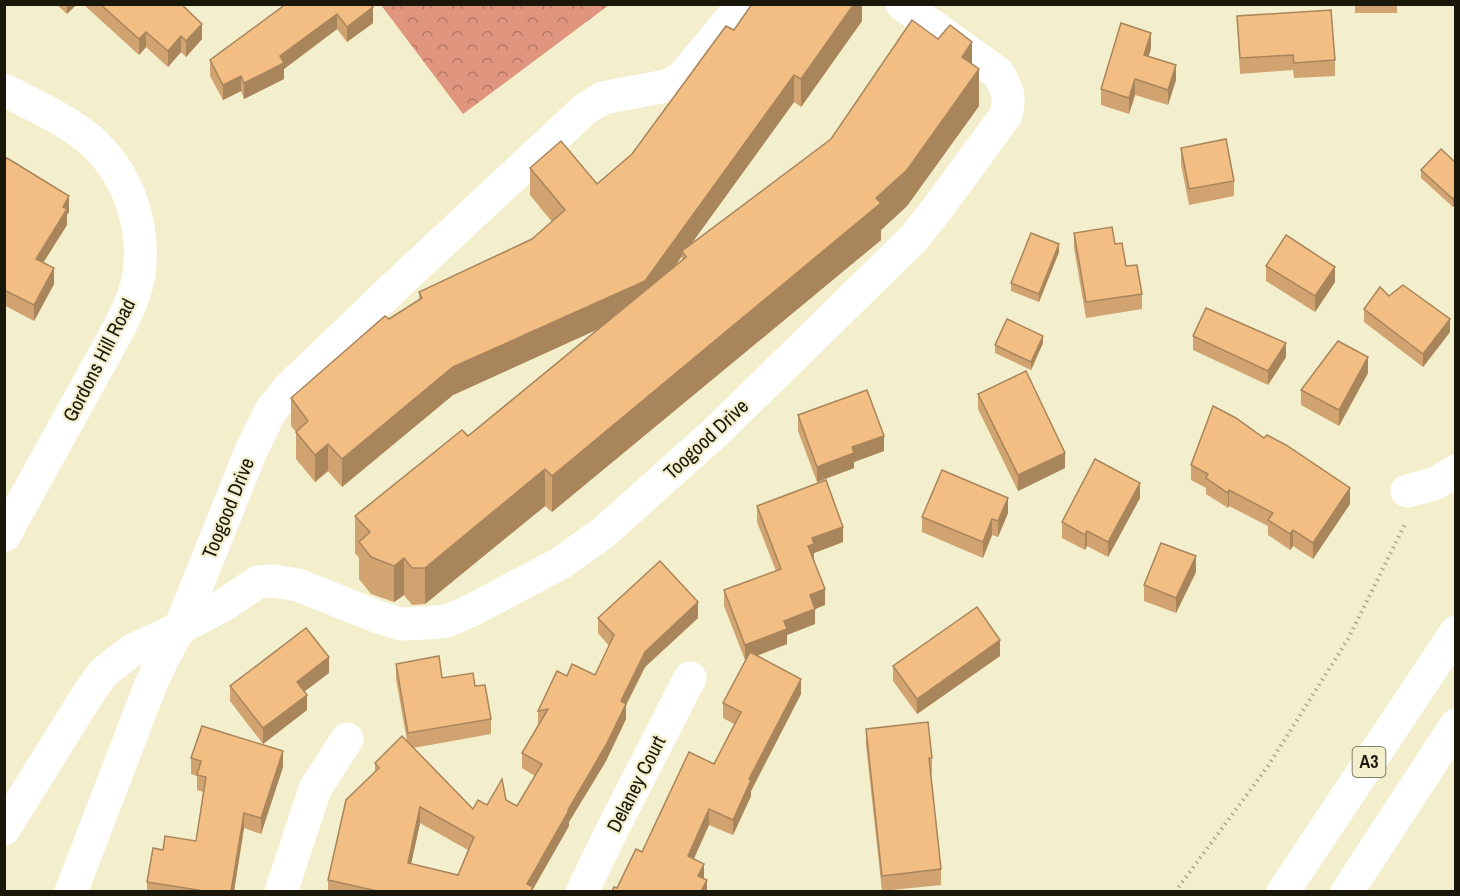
<svg xmlns="http://www.w3.org/2000/svg" width="1460" height="896" font-family="'Archivo Narrow',sans-serif">
	<style>
		.forest { fill: url(#forest-crowns) }
		.lines { fill: none; stroke-linecap: round; stroke-linejoin: round }
		.path { stroke: #aba78b; stroke-width: 4; stroke-dasharray: 1.5 4.5; stroke-linecap: butt }
		.minor { stroke: #fff; stroke-width: 33 }
		.major { stroke: #fff; stroke-width: 33 }
		.highway { stroke: #fff; stroke-width: 33 }
		.wall { fill: #d0a371; fill-rule: evenodd }
		.shaded-wall { fill: #a9855c }
		.building { fill: #f2be83; stroke: #a9855c; stroke-width: 1.5; fill-rule: evenodd }
		.labels { text-anchor: middle; stroke-width: 4.5; stroke-linejoin: round; paint-order: stroke }
		.shield { fill: #f3eecb; stroke: #5a5844; stroke-width: 1.5 }
		.shield-label { font-size: 18px; font-weight: bold; fill: #19170a }
		.street-label { font-size: 20px; fill: #19170a; stroke: #f3eecb }
	</style>
	<defs>
		<pattern id="forest-crowns" width="20" height="18" patternUnits="userSpaceOnUse" patternTransform="scale(1.5)"><rect width="20" height="18" fill="#e0957f"/><path d="M2 6a3 3 0 1 1 6 0M12 15a3 3 0 1 1 6 0" fill="none" stroke="#b57966"/></pattern>
	</defs>
	<rect width="100%" height="100%" fill="#f3eecb"/>
	<polygon class="forest" points="381,5 609,5 463,114"/>
	<g class="lines">
		<polyline class="path" points="1175,892 1268,766 1348,639 1406,522"/>
		<g class="minor">
			<polyline points="1407,491 1434,484 1456,471"/>
			<path d="M4 829 90 691 104 672 131 651 180 628 222 606 258 582 273 581 298 585 378 617 401 624 427 623 447 621 472 610 561 563 603 533 719 429 913 239 937 209 1006 115C1011 96 1007 89 998 73L902 4"/>
			<polyline points="71,892 151,684 165,654 180,628 251,451 271,410 289,388 405,277 585,109 603,98 666,86 681,79 743,4"/>
			<polyline points="281,892 315,789 347,739"/>
			<polyline points="582,892 612,830 690,678"/>
		</g>
		<path class="major" d="M4 90C33 105 63 118 88 138 127 171 146 224 139 274 136 294 127 312 118 330L4 536"/>
		<g class="highway">
			<polyline points="1283,892 1456,632"/>
			<polyline points="1347,892 1456,725"/>
		</g>
	</g>
	<g class="wall">
		<polygon points="56,4 77,4 67,14"/>
		<polygon points="83,4 181,4 202,39 186,57 181,52 168,67 146,47 139,55"/>
		<polygon points="286,4 371,4 373,23 347,42 337,29 284,69 284,79 244,99 241,91 223,100 210,76 210,60"/>
		<path d="M862 4V21L801 107 794 102 691 244 972 64 979 106 907 206 881 230V240L552 512 545 506 425 604 412 605 404 595 394 602 371 594 359 579V558L355 553V516L468 436 598 329 453 395 342 487 328 471 315 482 296 459V432L291 426V398L389 319 419 300V292L532 239 552 222 530 195V168L597 184 632 154 734 30ZM682 256V260L675 266Z"/>
		<rect x="1355" y="4" width="42" height="9"/>
		<polygon points="1237,16 1335,60 1335,76 1294,78 1293,70 1240,74"/>
		<polygon points="1151,48 1149,56 1176,80 1168,105 1135,95 1129,114 1101,105 1101,89"/>
		<polygon points="1181,148 1234,181 1234,196 1189,205 1181,164"/>
		<polygon points="4,161 69,212 67,215 67,225 43,263 54,284 34,321 4,305"/>
		<polygon points="1455,162 1453,207 1421,178 1421,170"/>
		<polygon points="1074,233 1115,244 1126,266 1142,294 1142,309 1086,318 1074,248"/>
		<polygon points="1059,252 1039,302 1011,291 1011,283"/>
		<polygon points="1266,266 1335,282 1315,312 1266,281"/>
		<polygon points="1364,309 1450,332 1423,367 1364,322"/>
		<polygon points="1193,336 1286,357 1268,385 1193,350"/>
		<polygon points="1043,343 1031,370 995,353 995,345"/>
		<polygon points="1368,373 1339,426 1301,405 1301,390"/>
		<polygon points="978,394 1065,468 1018,491 978,409"/>
		<polygon points="798,415 884,451 854,462 854,468 817,482 798,431"/>
		<polygon points="1191,465 1350,504 1313,559 1293,546 1290,550 1268,535 1268,526 1229,506 1228,508 1206,494 1206,488 1191,480"/>
		<polygon points="1140,498 1108,557 1087,546 1085,550 1062,538 1062,522"/>
		<polygon points="757,506 843,542 814,553 814,559 825,605 815,609 815,624 787,635 787,644 757,656 801,694 751,791 751,796 733,835 709,825 693,859 704,879 707,891 617,888 642,852 714,764 734,724 723,718 723,703 746,660 745,660 724,606 724,590 776,571 757,522"/>
		<polygon points="1008,513 998,537 992,535 983,558 922,532 922,517"/>
		<polygon points="1196,572 1176,613 1144,601 1144,585"/>
		<path d="M598 618H698L645 667 626 705V719L606 761 569 822V826L533 889V891H328V880L375 772V763L407 741 396 679V664L442 678 475 686 491 719V734L413 748 473 809 506 800 517 806 535 776 522 768V753L538 726V711L595 675 609 646 598 633ZM420 823 468 850 458 875 411 864Z"/>
		<polygon points="1000,656 917,714 893,681 893,666"/>
		<polygon points="329,673 305,691 307,710 263,744 230,701 230,686"/>
		<polygon points="866,729 932,758 932,773 931,773 941,869 941,885 882,891 866,745"/>
		<polygon points="191,758 283,767 261,834 244,828 234,891 147,891 147,882 196,841 203,792 197,790 197,776 191,774"/>
	</g>
	<g class="shaded-wall">
		<polygon points="67,4 77,4 67,14"/>
		<polygon points="854,4 862,4 862,21 801,107 801,79"/>
		<polygon points="373,7 373,23 347,42 347,27"/>
		<polygon points="337,14 337,29 284,69 284,79 244,99 244,83"/>
		<polygon points="202,24 202,39 186,57 186,41"/>
		<polygon points="146,32 146,47 139,55 139,39"/>
		<polygon points="1151,33 1151,48 1144,70 1144,55"/>
		<polygon points="181,36 181,52 168,67 168,51"/>
		<polygon points="972,42 972,78 979,69 979,106 907,206 881,230 881,240 552,512 552,476 876,198 962,57"/>
		<polygon points="1176,65 1176,80 1168,105 1168,90"/>
		<polygon points="794,75 794,102 684,254 682,251 682,256 645,308 453,395 342,487 342,459"/>
		<polygon points="241,76 241,91 223,100 223,85"/>
		<polygon points="1135,79 1135,95 1129,114 1129,98"/>
		<polygon points="69,196 69,212 67,215 67,225 36,274 36,259 63,207"/>
		<polygon points="1455,197 1455,205 1453,207 1453,199"/>
		<polygon points="1059,244 1059,252 1039,302 1039,294"/>
		<polygon points="1335,267 1335,282 1315,312 1315,296"/>
		<polygon points="54,268 54,284 34,321 34,305"/>
		<polygon points="1450,319 1450,332 1423,367 1423,354"/>
		<polygon points="1043,336 1043,343 1031,370 1031,362"/>
		<polygon points="1286,343 1286,357 1268,385 1268,371"/>
		<polygon points="1368,357 1368,373 1339,426 1339,410"/>
		<polygon points="884,436 884,451 854,462 854,468 817,482 817,467 852,447"/>
		<polygon points="328,444 328,471 315,482 315,455"/>
		<polygon points="1065,453 1065,468 1018,491 1018,475"/>
		<polygon points="545,469 545,506 425,604 425,568"/>
		<polygon points="1140,483 1140,498 1108,557 1108,542"/>
		<polygon points="1350,488 1350,504 1313,559 1313,543"/>
		<polygon points="1229,490 1229,506 1228,508 1228,493"/>
		<polygon points="1008,498 1008,513 998,537 998,521"/>
		<polygon points="992,519 992,535 983,558 983,542"/>
		<polygon points="843,527 843,542 814,553 814,559 808,546 812,538"/>
		<polygon points="1293,530 1293,546 1290,550 1290,534"/>
		<polygon points="1087,531 1087,546 1085,550 1085,535"/>
		<polygon points="1196,556 1196,572 1176,613 1176,598"/>
		<polygon points="404,558 404,595 394,602 394,566"/>
		<polygon points="825,589 825,605 810,611 810,595"/>
		<polygon points="698,602 698,618 645,667 626,705 626,719 606,761 569,822 569,826 533,889 533,891 527,891 527,884 568,810 645,652"/>
		<polygon points="815,609 815,624 787,635 787,644 745,660 745,645 784,621"/>
		<polygon points="1000,640 1000,656 917,714 917,699"/>
		<polygon points="329,657 329,673 297,697 297,682"/>
		<polygon points="801,679 801,694 751,791 751,796 733,835 733,820 749,779"/>
		<polygon points="307,695 307,710 263,744 263,728"/>
		<polygon points="283,751 283,767 261,834 261,818"/>
		<polygon points="420,807 420,823 408,878 408,863"/>
		<polygon points="709,809 709,825 688,872 688,856"/>
		<polygon points="244,813 244,828 234,891 231,891"/>
		<polygon points="704,864 704,880 698,876"/>
		<polygon points="707,880 707,891 701,891"/>
	</g>
	<g class="building">
		<polygon points="100,4 181,4 202,24 186,41 181,36 168,51 146,32 139,39"/>
		<polygon points="286,4 371,4 373,7 347,27 337,14 280,56 284,63 244,83 241,76 223,85 210,60"/>
		<polygon points="752,4 854,4 801,79 794,75 645,281 453,367 342,459 328,444 315,455 296,432 308,421 291,398 385,316 389,319 422,298 419,292 532,239 565,210 530,168 561,141 597,184 632,154 720,34 726,26 734,30"/>
		<polygon points="1331,10 1335,60 1294,63 1293,55 1240,58 1237,16"/>
		<polygon points="912,20 938,39 950,25 972,42 962,57 979,69 907,170 876,198 881,203 552,476 545,469 425,568 412,568 404,558 394,566 371,557 359,542 370,532 355,516 462,430 468,436 686,257 682,251 831,139"/>
		<polygon points="1121,23 1151,33 1144,55 1176,65 1168,90 1135,79 1129,98 1101,89"/>
		<polygon points="1226,139 1234,181 1189,189 1181,148"/>
		<polygon points="1441,149 1455,162 1455,197 1453,199 1421,170"/>
		<polygon points="7,158 69,196 63,207 67,209 36,259 54,268 34,305 4,290 4,161"/>
		<polygon points="1112,227 1115,244 1122,243 1126,266 1137,265 1142,294 1086,302 1074,233"/>
		<polygon points="1031,233 1059,244 1039,294 1011,283"/>
		<polygon points="1286,235 1335,267 1315,296 1266,266"/>
		<polygon points="1403,285 1450,319 1423,354 1364,309 1380,287 1389,296"/>
		<polygon points="1206,308 1286,343 1268,371 1193,336"/>
		<polygon points="1007,319 1043,336 1031,362 995,345"/>
		<polygon points="1338,341 1368,357 1339,410 1301,390"/>
		<polygon points="1026,371 1065,453 1018,475 978,394"/>
		<polygon points="867,390 884,436 852,447 854,453 817,467 798,415"/>
		<polygon points="1213,406 1236,418 1264,438 1267,435 1286,445 1350,488 1313,543 1293,530 1290,534 1268,520 1273,513 1229,490 1228,493 1206,478 1208,474 1191,465"/>
		<polygon points="1095,459 1140,483 1108,542 1087,531 1085,535 1062,522"/>
		<polygon points="942,470 1008,498 998,521 992,519 983,542 922,517"/>
		<polygon points="826,480 843,527 812,538 814,544 808,546 825,589 810,595 815,609 784,621 787,629 745,645 724,590 781,569 757,506"/>
		<polygon points="1161,543 1196,556 1176,598 1144,585"/>
		<path d="M660 561 698 602 645 652 621 701 626 704 606 745 568 810H569L527 884 533 887 531 891H377L328 880 346 800 379 768 375 763 402 736 473 809 478 800 487 805 502 779 506 800 517 806 542 764 522 753 548 709 538 711 557 671 567 676 572 664 595 675 614 635 598 618ZM420 807 474 837 458 875 408 863Z"/>
		<polygon points="977,607 1000,640 917,699 893,666"/>
		<polygon points="306,628 329,657 297,682 307,695 263,728 230,686"/>
		<polygon points="750,652 801,679 749,779 751,780 733,820 709,809 688,856 704,864 698,876 707,880 701,891 612,891 614,887 617,888 636,849 642,852 689,752 714,764 741,712 723,703"/>
		<polygon points="439,656 442,678 473,673 475,686 485,685 491,719 408,733 396,664"/>
		<polygon points="928,722 932,758 929,758 941,869 882,876 866,729"/>
		<polygon points="202,726 283,751 261,818 244,813 231,891 204,891 147,882 153,848 163,850 165,836 196,841 206,777 197,775 201,761 191,758"/>
	</g>
	<g class="labels">
		<rect class="shield" x="1352.5" y="747" width="33" height="30" rx="4.5"/>
		<g class="shield-label">
			<text x="1369" y="768">A3</text>
		</g>
		<g class="street-label">
			<text transform="translate(99 360) rotate(-63)" y="7">Gordons Hill Road</text>
			<text transform="translate(706 439) rotate(-43)" y="7">Toogood Drive</text>
			<text transform="translate(228 508) rotate(-68)" y="7">Toogood Drive</text>
			<text transform="translate(636 784) rotate(-63)" y="7">Delaney Court</text>
		</g>
	</g>
	<rect width="1460" height="896" fill="none" stroke="#19170a" stroke-width="12"/>
</svg>
